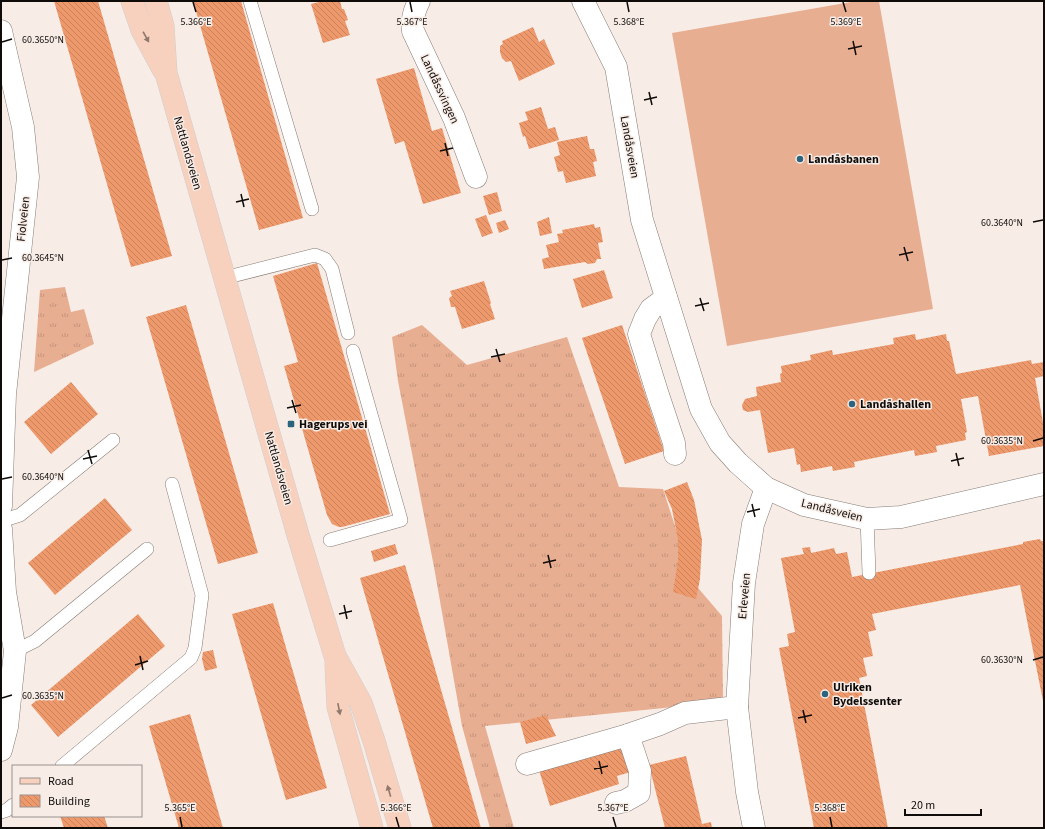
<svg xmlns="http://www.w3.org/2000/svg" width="1045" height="829" font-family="'Source Sans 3',sans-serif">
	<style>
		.grass { fill: url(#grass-tufts) }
		.garden { fill: #e7ae91 }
		.building { fill: url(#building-back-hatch) }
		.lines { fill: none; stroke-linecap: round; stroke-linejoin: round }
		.service-casing { stroke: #867c76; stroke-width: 14 }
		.minor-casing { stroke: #867c76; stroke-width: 23 }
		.tertiary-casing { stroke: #867c76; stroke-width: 23 }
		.primary-casing { stroke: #cfcece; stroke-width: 23 }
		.service { stroke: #fff; stroke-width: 13 }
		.minor { stroke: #fff; stroke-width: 22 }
		.tertiary { stroke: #fff; stroke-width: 22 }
		.primary { stroke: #f8d1be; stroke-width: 22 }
		.oneway { fill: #8f786d }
		.ticks { fill: none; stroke: #0e0b09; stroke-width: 1.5 }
		.poi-dot { fill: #2a657d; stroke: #f8ece6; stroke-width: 1.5 }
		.labels { text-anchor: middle; stroke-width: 3; stroke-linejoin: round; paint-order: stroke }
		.street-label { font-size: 12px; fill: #0e0b09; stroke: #f8ece6 }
		.poi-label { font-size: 12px; font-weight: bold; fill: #0e0b09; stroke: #f8ece6; text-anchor: start }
		.ticks-label { font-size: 10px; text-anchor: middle; fill: #0e0b09; stroke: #f8ece6; stroke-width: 3; stroke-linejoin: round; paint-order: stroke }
	</style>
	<defs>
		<pattern id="grass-tufts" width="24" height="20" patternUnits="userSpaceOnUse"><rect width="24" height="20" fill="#e7ae91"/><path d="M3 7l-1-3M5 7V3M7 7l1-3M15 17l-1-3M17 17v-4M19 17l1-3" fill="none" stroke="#c5947c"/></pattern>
		<pattern id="building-back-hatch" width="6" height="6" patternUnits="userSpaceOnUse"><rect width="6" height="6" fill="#ee996c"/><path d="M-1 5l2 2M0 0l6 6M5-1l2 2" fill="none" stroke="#cb825c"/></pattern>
	</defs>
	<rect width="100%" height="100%" fill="#f8ece6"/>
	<g class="grass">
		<polygon points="65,287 71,312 84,309 94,344 34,372 40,290"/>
		<polygon points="422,325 467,365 567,337 619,487 663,489 693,582 722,616 723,702 485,726 514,828 490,828 462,726 434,567 398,381 392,337"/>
	</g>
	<polygon class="garden" points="857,1 879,1 933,309 727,346 672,33"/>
	<g class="building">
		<polygon points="54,1 98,1 172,256 131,267"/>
		<polygon points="193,1 241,1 303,218 259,230"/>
		<polygon points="323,1 340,1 342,9 344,9 348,20 345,21 350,35 323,43 311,4"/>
		<polygon points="533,27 539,42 544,39 555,64 519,81 511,61 506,62 502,58 500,52 500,46 503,44 502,41"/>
		<polygon points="414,68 432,131 442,128 461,193 423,204 404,141 395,144 376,79"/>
		<polygon points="541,107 548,129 555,127 559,140 529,149 525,136 523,137 519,123 528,120 525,112"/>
		<polygon points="587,136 590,149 594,149 597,161 593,162 596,176 566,183 563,171 558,172 554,157 560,155 557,142"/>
		<polygon points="497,192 502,211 489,215 483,196"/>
		<polygon points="486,215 493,233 482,237 475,219"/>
		<polygon points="549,217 552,233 540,236 537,222"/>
		<polygon points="505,220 509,229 499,233 496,223"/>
		<polygon points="594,224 595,228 600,227 603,242 598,243 601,259 597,259 595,263 588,264 585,262 544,269 542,259 549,257 546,245 559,242 557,234 563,233 562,230"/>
		<polygon points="317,263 390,514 342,527 339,527 332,524 327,515 284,366 298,362 273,276"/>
		<polygon points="604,270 613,298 582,308 573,279"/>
		<polygon points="484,281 491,303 490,304 495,319 462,329 455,307 451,307 449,298 452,296 450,291"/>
		<polygon points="186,305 258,553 218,564 146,317"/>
		<polygon points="622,325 664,451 625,464 582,338"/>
		<polygon points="915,334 916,340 946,334 947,341 949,341 956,374 1031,360 1032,364 1044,362 1044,376 1035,378 1044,428 1044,446 989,456 978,396 961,399 967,432 965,433 966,440 936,446 937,452 915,456 914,450 854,462 855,467 833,471 832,466 801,472 800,464 797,465 794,448 768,453 760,410 748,412 743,410 742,405 745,399 757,396 756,387 781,382 780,374 782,373 781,366 811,360 810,355 832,350 833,355 894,344 893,338"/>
		<polygon points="71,382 98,414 51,454 24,422"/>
		<polygon points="687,482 694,500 702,540 700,579 696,599 673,592 678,560 678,540 672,509 664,491"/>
		<polygon points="105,498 132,530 55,595 28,563"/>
		<polygon points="1040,539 1041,541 1044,541 1044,706 1020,585 872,614 876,630 868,632 873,656 863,658 867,676 859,678 888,828 814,828 779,648 789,646 787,634 795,632 781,558 804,554 802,548 810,547 811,553 834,548 836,554 847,552 852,577 1023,544 1023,542"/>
		<polygon points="395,544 398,554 374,562 371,551"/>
		<polygon points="405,565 481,828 433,828 360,578"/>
		<polygon points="273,603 327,788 286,800 232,614"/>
		<polygon points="138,614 165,646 58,737 31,705"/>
		<polygon points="213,650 217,668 205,671 202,659 203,652"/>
		<polygon points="190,714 223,828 179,828 149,726"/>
		<polygon points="546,715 556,736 526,744 520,722"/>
		<polygon points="627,747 634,771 617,776 619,784 550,806 539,770"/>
		<polygon points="686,756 702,824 711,822 712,828 665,828 649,765"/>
		<polygon points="60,816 104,816 108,828 64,828"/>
	</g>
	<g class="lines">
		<defs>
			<g id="service">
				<polyline points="250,1 312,209"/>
				<polyline points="224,278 315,255 325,259 332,269 348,333"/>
				<polyline points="867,519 869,573"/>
				<polyline points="1,521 20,515 113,440"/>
				<polyline points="330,540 401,520 353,351"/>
				<polyline points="15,651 35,641 147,549"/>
				<polyline points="62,766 191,658 195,648 202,595 172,484"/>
				<polyline points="1,812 7,810 13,805"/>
			</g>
			<g id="minor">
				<path d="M419 1C414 11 411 20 413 31L454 118 476 177"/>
				<polyline points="1,31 23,127 28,177 5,394 1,506"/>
				<polyline points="666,298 651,309 645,319 639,334 657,392 674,443 675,454"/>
				<polyline points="1,529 5,592 15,651 7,727 1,750"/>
				<polyline points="527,764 628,735"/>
				<polyline points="616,803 625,801 639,793 640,771 628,735 660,724 685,713 737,707"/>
				<polyline points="754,828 747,792 737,707 744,583 753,524 766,488"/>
			</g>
			<polyline id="tertiary" points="583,1 616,67 642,220 701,409 720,443 738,463 766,488 804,505 867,519 901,517 1044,484"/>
			<g id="primary">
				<polyline points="132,1 142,30 163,69"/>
				<polyline points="156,1 163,26 166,73 298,535 335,656 361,703 374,741 400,828"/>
				<polyline points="336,663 338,707 372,828"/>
			</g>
		</defs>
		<use href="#service" class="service-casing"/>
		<use href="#minor" class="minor-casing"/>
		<use href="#tertiary" class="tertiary-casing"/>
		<use href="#primary" class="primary-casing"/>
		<use href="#service" class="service"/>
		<use href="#minor" class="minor"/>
		<use href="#tertiary" class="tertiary"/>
		<use href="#primary" class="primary"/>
	</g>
	<defs><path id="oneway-solid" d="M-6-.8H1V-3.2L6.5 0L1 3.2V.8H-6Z"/></defs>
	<g class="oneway">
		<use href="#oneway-solid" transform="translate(146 37) rotate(61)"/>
		<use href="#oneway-solid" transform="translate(339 709) rotate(79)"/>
		<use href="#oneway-solid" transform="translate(389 791) rotate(-106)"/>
	</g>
	<path class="ticks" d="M193 2 196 12M410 2 412 12M627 2 629 12M843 2 846 12M853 41 856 55M2 42 12 39M848 49 862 46M649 92 652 105M644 100 657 97M445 143 448 156M440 151 453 148M241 194 244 207M236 202 249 199M1033 222 1043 220M904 247 908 261M899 255 913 252M2 260 12 258M700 298 704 311M695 306 709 303M496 349 500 362M491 357 505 354M292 400 296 413M287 408 301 405M1033 441 1043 438M88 450 92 464M956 453 959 466M83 459 97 456M951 461 964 458M2 479 12 477M752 504 755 517M747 512 760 509M548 555 551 568M543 563 556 560M344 605 347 619M339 614 352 611M140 656 143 670M1033 660 1043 657M135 665 148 661M2 698 12 695M803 710 806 723M798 718 812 715M599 761 602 774M594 769 608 766M180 817 182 827M396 817 399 827M613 817 616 827M830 817 832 827"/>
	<g class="poi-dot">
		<circle cx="800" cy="159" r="4"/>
		<circle cx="852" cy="404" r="4"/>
		<rect x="287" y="420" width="8" height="8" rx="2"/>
		<circle cx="825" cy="694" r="4"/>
	</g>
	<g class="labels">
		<g class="street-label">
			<text transform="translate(440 89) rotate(65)" y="4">Landåssvingen</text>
			<text transform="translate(630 147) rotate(80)" y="4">Landåsveien</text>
			<text transform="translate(188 153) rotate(74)" y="4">Nattlandsveien</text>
			<text transform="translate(23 219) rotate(-84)" y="4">Fiolveien</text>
			<text transform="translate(279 468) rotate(74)" y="4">Nattlandsveien</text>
			<text transform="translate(832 510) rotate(14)" y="4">Landåsveien</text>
			<text transform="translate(744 596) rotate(-85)" y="4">Erleveien</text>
		</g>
		<g class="poi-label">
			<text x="808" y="163">Landåsbanen</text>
			<text x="860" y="408">Landåshallen</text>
			<text x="299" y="428">Hagerups vei</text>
			<text x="833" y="691">Ulriken<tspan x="833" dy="14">Bydelssenter</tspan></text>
		</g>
	</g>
	<g class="ticks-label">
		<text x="196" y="25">5.366°E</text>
		<text x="412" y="25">5.367°E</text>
		<text x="629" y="25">5.368°E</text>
		<text x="846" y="25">5.369°E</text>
		<text x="43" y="43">60.3650°N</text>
		<text x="1002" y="226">60.3640°N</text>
		<text x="43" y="261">60.3645°N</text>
		<text x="1002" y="444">60.3635°N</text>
		<text x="43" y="480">60.3640°N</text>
		<text x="1002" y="663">60.3630°N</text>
		<text x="43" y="699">60.3635°N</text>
		<text x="180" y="811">5.365°E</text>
		<text x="396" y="811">5.366°E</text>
		<text x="613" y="811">5.367°E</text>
		<text x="830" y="811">5.368°E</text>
	</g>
	<rect width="1045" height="829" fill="none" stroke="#0e0b09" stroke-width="4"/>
	<rect x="12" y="765" width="130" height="52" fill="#f8ece6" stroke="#9a928e"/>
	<rect x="20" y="778" width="20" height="6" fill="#f8d1be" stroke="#9a928e"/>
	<text x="48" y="785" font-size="12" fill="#0e0b09">Road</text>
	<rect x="20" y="795" width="20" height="12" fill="url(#building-back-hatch)" stroke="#9a928e"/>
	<text x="48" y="805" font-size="12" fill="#0e0b09">Building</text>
	<path d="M905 809v6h76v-6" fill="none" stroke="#0e0b09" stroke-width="2"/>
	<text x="911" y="809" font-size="12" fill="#0e0b09" stroke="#f8ece6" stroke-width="3" paint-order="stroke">20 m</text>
</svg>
